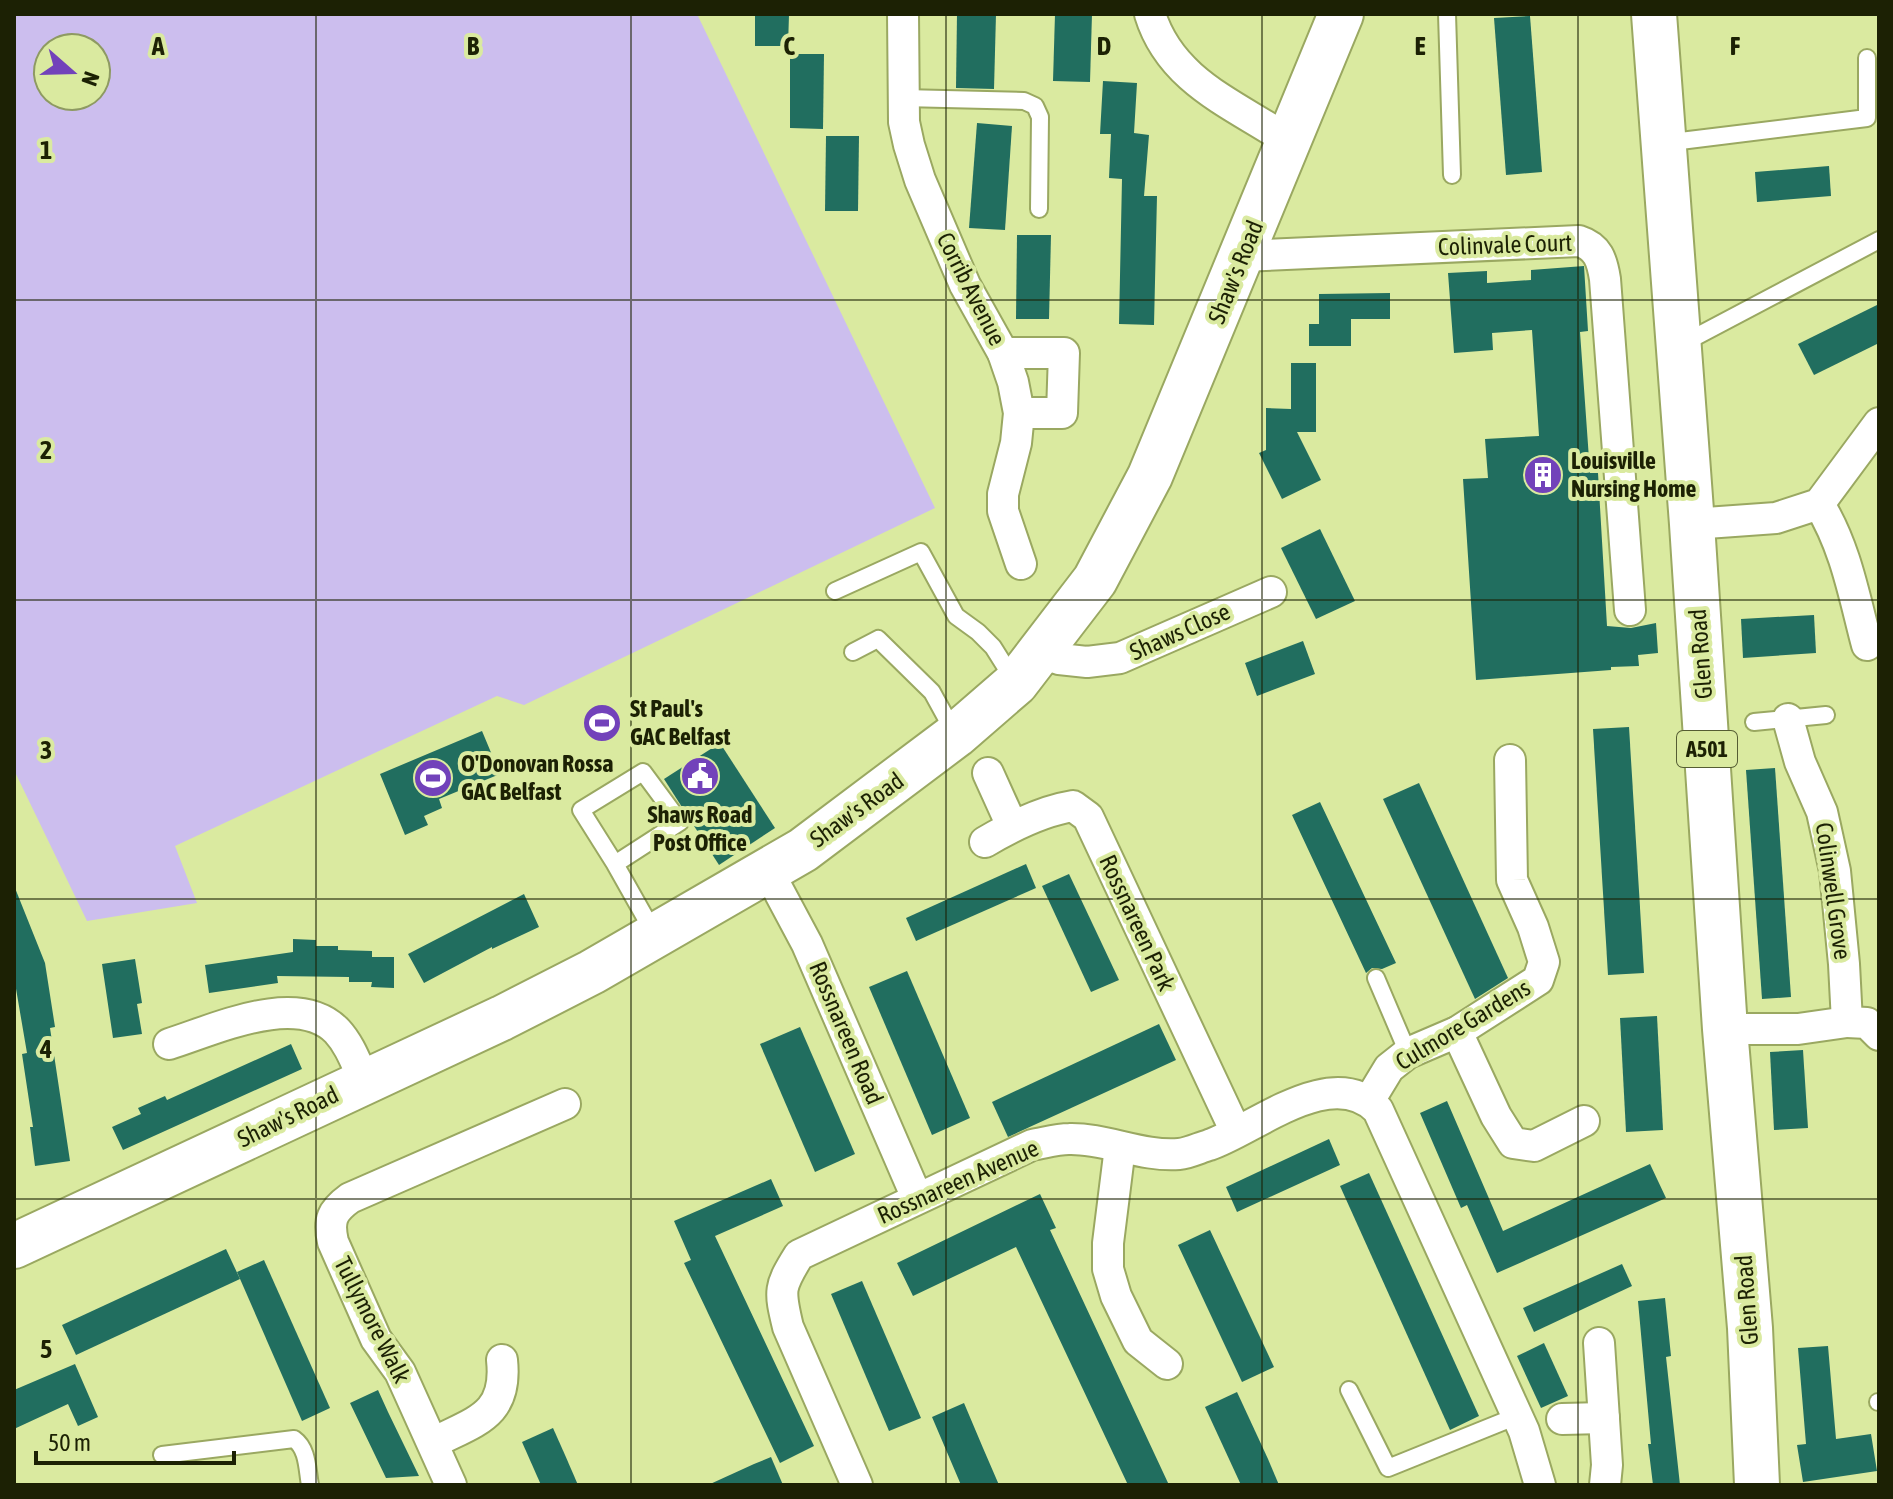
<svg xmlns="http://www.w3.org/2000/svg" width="1893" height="1499" font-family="'Asap Condensed',sans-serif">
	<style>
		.green { fill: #ccbeee; fill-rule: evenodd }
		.building { fill: #216e5f }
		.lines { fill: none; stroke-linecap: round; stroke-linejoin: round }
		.lane-casing { stroke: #9aa861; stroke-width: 20 }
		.street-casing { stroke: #9aa861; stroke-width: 34 }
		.secondary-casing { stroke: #9aa861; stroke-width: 48 }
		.primary-casing { stroke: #9aa861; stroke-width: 48 }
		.lane { stroke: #fff; stroke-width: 16 }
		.street { stroke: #fff; stroke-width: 30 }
		.secondary { stroke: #fff; stroke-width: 44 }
		.primary { stroke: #fff; stroke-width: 44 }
		.grid { fill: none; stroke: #1c2104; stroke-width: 2; stroke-opacity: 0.55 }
		.labels { text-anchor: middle; stroke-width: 8; stroke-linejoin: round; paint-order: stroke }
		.shield { fill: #daeaa0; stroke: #555d33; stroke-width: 2 }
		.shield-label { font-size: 22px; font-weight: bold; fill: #1c2104 }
		.street-label { font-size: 24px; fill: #1c2104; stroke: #daeaa0 }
		.poi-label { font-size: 24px; font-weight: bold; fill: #1c2104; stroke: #daeaa0; text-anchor: start }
		.grid-label { font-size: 26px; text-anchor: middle; font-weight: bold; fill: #1c2104; stroke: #daeaa0; stroke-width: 8; stroke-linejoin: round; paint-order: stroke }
	</style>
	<rect width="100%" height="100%" fill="#daeaa0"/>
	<path class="green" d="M14 14H697L935 508 524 705 497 696 175 846 197 903 87 921 14 770ZM48 48H96V96H48Z"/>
	<g class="building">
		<polygon points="755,14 789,14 788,46 755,46"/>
		<polygon points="957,14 996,14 994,89 956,88"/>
		<polygon points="1055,14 1092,14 1090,82 1053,81"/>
		<polygon points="1530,16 1542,172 1506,175 1494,18"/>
		<polygon points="790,54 824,54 823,129 790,128"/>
		<polygon points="1103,81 1137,83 1134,133 1149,135 1144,196 1157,196 1154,325 1119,324 1122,179 1109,178 1111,134 1100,134"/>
		<polygon points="977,123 1012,126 1005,230 969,228"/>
		<polygon points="826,136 859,136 858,211 825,211"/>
		<polygon points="1829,166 1831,196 1757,202 1755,172"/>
		<polygon points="1017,235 1051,235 1049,319 1016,319"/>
		<polygon points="1584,266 1588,331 1580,332 1590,473 1598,473 1607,626 1631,628 1656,623 1658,653 1638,655 1639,666 1611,667 1611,670 1476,680 1463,479 1488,478 1485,439 1539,436 1532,330 1492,333 1493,350 1454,353 1448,273 1487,271 1487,283 1531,280 1531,270"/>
		<polygon points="1390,293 1390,319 1351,319 1351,346 1309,346 1309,324 1319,324 1319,294"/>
		<polygon points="1879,304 1879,343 1814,375 1798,344"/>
		<polygon points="1291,363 1316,363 1316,432 1297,432 1321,480 1282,499 1259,453 1266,450 1266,408 1291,409"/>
		<polygon points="1320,529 1355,601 1316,619 1281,548"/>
		<polygon points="1814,615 1816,653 1743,658 1741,619"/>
		<polygon points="1303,641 1315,674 1257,696 1245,663"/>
		<polygon points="1629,727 1644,973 1608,975 1593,729"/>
		<polygon points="482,731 500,774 439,799 442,808 424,816 428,825 405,835 380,774"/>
		<polygon points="720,743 775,828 719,865 664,779"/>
		<polygon points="1775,768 1791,997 1762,999 1746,770"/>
		<polygon points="1419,783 1508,978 1475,999 1383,799"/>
		<polygon points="1320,802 1396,963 1382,969 1372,968 1366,973 1292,815"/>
		<polygon points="1026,864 1036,888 916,941 906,918"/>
		<polygon points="1069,874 1119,980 1091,992 1042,886"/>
		<polygon points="15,888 45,963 55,1027 50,1028 70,1161 35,1166 30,1127 33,1127 22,1054 27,1053 14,977"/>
		<polygon points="524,894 539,927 492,949 492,947 424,983 408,954"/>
		<polygon points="293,939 316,940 316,946 338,946 338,950 372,951 372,957 394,957 394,988 371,987 372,982 349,982 349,977 277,976 278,983 209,993 205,965 293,952"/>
		<polygon points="135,959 142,1003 137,1004 142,1034 113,1038 102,964"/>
		<polygon points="907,971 970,1118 932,1135 869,987"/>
		<polygon points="1657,1016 1663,1130 1626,1132 1620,1018"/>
		<polygon points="1159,1024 1176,1060 1008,1137 992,1102"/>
		<polygon points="800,1027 855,1154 815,1172 760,1044"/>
		<polygon points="291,1044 302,1069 123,1150 112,1127 141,1114 138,1108 165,1096 167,1100"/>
		<polygon points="1803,1050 1808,1128 1774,1130 1770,1052"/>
		<polygon points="1447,1101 1503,1231 1650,1164 1666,1198 1497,1273 1467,1205 1461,1208 1420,1113"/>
		<polygon points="1329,1139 1340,1165 1237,1212 1226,1187"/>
		<polygon points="1369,1173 1479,1416 1450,1430 1340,1186"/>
		<polygon points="771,1179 783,1206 715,1236 814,1446 780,1463 684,1263 691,1260 674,1221"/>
		<polygon points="1040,1194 1056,1228 1050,1230 1169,1485 1128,1485 1016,1247 913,1296 897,1263"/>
		<polygon points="1210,1230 1274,1367 1242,1382 1178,1245"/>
		<polygon points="226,1249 240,1279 76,1355 62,1325"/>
		<polygon points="264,1260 330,1408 302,1421 237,1272"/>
		<polygon points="1622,1264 1632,1286 1534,1332 1523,1308"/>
		<polygon points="862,1281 921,1418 889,1431 831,1294"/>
		<polygon points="1665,1298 1671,1356 1666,1357 1680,1485 1653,1485 1648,1444 1651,1444 1638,1301"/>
		<polygon points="1544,1343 1568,1396 1541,1408 1517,1356"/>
		<polygon points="1828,1346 1836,1439 1871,1434 1877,1471 1803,1482 1797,1445 1806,1444 1798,1348"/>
		<polygon points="75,1364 98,1417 78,1426 68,1404 14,1429 14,1390"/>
		<polygon points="378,1390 388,1412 419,1476 386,1478 350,1403"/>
		<polygon points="1237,1392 1268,1459 1279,1485 1241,1485 1205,1407"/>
		<polygon points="964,1403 983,1448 999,1485 961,1485 932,1417"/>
		<polygon points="553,1428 565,1455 578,1485 541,1485 522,1442"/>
		<polygon points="771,1457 783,1485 708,1485 754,1464"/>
	</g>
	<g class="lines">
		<defs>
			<g id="lane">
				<polyline points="1447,14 1452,175"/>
				<polyline points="903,98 1024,101 1035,106 1040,117 1039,209"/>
				<polyline points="1664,143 1867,118 1867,58"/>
				<polyline points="1682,344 1879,240"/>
				<polyline points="835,591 921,552 956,616 978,632 993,647 1015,682"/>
				<polyline points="853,652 878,639 932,692 955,734"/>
				<polyline points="1754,722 1826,715"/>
				<polyline points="615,864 680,822 643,772 581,810 615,864 655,935"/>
				<polyline points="1376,978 1408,1053"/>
				<polyline points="1349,1390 1388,1468 1517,1416"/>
				<polyline points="1878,1402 1879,1402"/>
				<path d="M162 1455 294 1439C308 1449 307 1469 310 1485"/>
			</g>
			<g id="street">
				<polyline points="903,14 904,122 909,145 920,180 965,285 1003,353 1013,382 1019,413 1016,443 1003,494 1003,511 1021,564"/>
				<path d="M1150 14C1169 76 1224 100 1275 132L1290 138"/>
				<path d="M1242 256 1579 241C1598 247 1602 260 1605 279L1630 610"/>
				<polyline points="1003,353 1064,353 1062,413 1019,413"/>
				<path d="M1819 504C1846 548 1854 596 1867 645"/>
				<polyline points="1692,524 1776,518 1819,504 1879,423"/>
				<polyline points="1040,653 1059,659 1087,662 1120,658 1271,592"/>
				<polyline points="988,773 1012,826"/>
				<path d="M985 842C1012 826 1042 811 1073 806L1088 817 1236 1132"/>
				<polyline points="768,871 807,944 917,1198"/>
				<polyline points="1847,1022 1867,1023 1879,1035"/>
				<polyline points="1725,1029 1798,1029 1847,1022 1844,964 1835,871 1822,812 1800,762 1788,719"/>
				<polyline points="1457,1032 1496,1116 1513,1143 1534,1146 1584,1121"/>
				<path d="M169 1044C214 1030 297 990 337 1031 350 1045 356 1063 364 1080"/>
				<polyline points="1369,1101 1389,1068 1408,1053 1457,1032 1538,980 1544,962 1533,927 1512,880 1510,760"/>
				<polyline points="1120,1147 1108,1243 1108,1269 1116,1296 1138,1341 1167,1364"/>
				<polyline points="1599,1343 1607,1465 1605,1485"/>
				<polyline points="1562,1419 1604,1418"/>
				<path d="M433 1443C475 1421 508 1416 502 1360"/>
				<path d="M451 1485 400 1372 376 1339 333 1242C328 1220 332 1211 350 1198L565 1104"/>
				<path d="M857 1485 788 1327C779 1290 779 1287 799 1255L1032 1145C1044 1143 1057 1139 1069 1139 1105 1138 1142 1157 1179 1154 1189 1153 1199 1148 1209 1145 1254 1130 1332 1062 1378 1110L1524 1431 1540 1485"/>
			</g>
			<polyline id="secondary" points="14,1246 502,1018 592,972 803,850 956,735 1016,683 1095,580 1150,476 1341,14"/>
			<polyline id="primary" points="1654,14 1692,524 1725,1029 1750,1328 1757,1485"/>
		</defs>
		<use href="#lane" class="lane-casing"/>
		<use href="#street" class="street-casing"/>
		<use href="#secondary" class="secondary-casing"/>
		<use href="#primary" class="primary-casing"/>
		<use href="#lane" class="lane"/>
		<use href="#street" class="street"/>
		<use href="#secondary" class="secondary"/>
		<use href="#primary" class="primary"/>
	</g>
	<path class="grid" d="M316 14V1485M631 14V1485M946 14V1485M1262 14V1485M1578 14V1485M14 300H1879M14 600H1879M14 899H1879M14 1199H1879"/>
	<defs>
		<symbol id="building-disc" viewBox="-11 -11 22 22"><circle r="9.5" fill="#7242ba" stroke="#daeaa0"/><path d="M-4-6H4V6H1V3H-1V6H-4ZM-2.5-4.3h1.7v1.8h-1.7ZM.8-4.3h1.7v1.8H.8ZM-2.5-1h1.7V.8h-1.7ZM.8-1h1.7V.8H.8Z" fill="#fff"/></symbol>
		<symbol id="stadium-disc" viewBox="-11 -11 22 22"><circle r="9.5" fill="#7242ba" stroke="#daeaa0"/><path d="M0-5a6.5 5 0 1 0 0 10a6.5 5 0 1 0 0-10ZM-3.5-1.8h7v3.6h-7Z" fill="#fff"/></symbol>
		<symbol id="civic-disc" viewBox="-11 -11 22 22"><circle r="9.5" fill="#7242ba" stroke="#daeaa0"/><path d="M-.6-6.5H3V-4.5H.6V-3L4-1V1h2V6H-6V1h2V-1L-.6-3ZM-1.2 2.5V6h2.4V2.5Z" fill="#fff"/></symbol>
	</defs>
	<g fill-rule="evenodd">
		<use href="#building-disc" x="1521" y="453" width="44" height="44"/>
		<use href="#stadium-disc" x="580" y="701" width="44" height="44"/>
		<use href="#civic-disc" x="678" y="754" width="44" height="44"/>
		<use href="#stadium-disc" x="411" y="756" width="44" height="44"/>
	</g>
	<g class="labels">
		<rect class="shield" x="1677" y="731" width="60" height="36" rx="6"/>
		<g class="shield-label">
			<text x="1707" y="757">A501</text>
		</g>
		<g class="street-label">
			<text transform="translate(1505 245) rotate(-2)" y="8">Colinvale Court</text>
			<text transform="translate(1236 272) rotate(-68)" y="8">Shaw's Road</text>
			<text transform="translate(971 289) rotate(63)" y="8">Corrib Avenue</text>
			<text transform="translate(1180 632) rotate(-24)" y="8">Shaws Close</text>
			<text transform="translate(1701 654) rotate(-94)" y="8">Glen Road</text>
			<text transform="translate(857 810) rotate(-36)" y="8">Shaw's Road</text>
			<text transform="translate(1833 891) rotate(82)" y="8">Colinwell Grove</text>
			<text transform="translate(1137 923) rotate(65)" y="8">Rossnareen Park</text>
			<text transform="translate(1463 1025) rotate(-31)" y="8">Culmore Gardens</text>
			<text transform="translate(846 1033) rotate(67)" y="8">Rossnareen Road</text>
			<text transform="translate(288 1117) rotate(-26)" y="8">Shaw's Road</text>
			<text transform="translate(958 1182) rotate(-24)" y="8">Rossnareen Avenue</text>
			<text transform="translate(1747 1300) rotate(-94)" y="8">Glen Road</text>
			<text transform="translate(372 1320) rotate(63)" y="8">Tullymore Walk</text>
		</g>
		<g class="poi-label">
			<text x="1571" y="469">Louisville<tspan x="1571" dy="28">Nursing Home</tspan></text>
			<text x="630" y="717">St Paul's<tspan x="630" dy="28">GAC Belfast</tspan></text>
			<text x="461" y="772">O'Donovan Rossa<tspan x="461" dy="28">GAC Belfast</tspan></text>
			<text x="700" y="823" text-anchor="middle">Shaws Road<tspan x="700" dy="28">Post Office</tspan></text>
		</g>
	</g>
	<g class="grid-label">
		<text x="158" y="55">A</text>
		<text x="473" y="55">B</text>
		<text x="789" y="55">C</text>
		<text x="1104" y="55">D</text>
		<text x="1420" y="55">E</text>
		<text x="1735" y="55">F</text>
		<text x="46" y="159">1</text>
		<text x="46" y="459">2</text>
		<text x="46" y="759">3</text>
		<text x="46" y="1058">4</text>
		<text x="46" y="1358">5</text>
	</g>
	<rect width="1893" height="1499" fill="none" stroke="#1c2104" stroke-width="32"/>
	<g transform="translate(72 72) rotate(110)"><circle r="38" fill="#daeaa0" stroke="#8e9a62" stroke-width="2"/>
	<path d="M0-6L14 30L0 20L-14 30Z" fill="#7242ba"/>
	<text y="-12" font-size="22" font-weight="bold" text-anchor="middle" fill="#1c2104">N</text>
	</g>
	<path d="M36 1451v12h198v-12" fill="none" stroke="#1c2104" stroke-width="4"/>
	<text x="48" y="1451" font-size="24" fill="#1c2104" stroke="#daeaa0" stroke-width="6" paint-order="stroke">50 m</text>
</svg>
